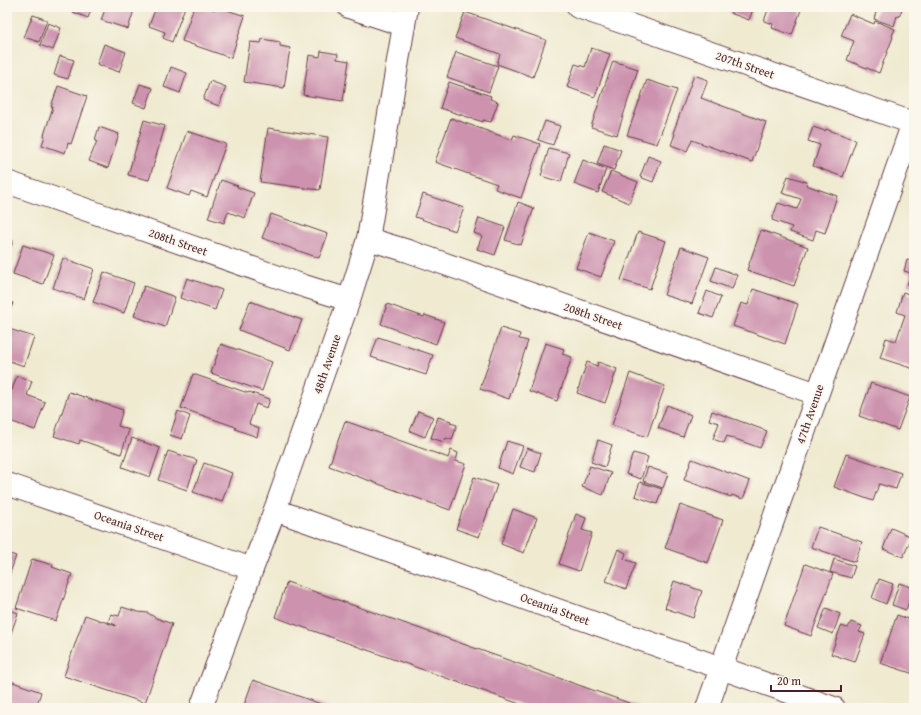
<svg xmlns="http://www.w3.org/2000/svg" width="921" height="715" font-family="'Gentium Book Plus',serif">
	<style>
		.building { fill: #cc92ae }
		.lines { fill: none; stroke-linecap: round; stroke-linejoin: round }
		.street-casing { stroke: #633d44; stroke-width: 24 }
		.secondary-casing { stroke: #633d44; stroke-width: 24 }
		.street { stroke: #fff; stroke-width: 22 }
		.secondary { stroke: #fff; stroke-width: 22 }
		.labels { text-anchor: middle; stroke-width: 3.5; stroke-linejoin: round; paint-order: stroke }
		.street-label { font-size: 12px; fill: #4a1f2b; stroke: #fbf7ec }
	</style>
	<rect width="100%" height="100%" fill="#fbf7ec"/>
	<filter id="ink" filterUnits="userSpaceOnUse"><feTurbulence type="fractalNoise" baseFrequency=".025" numOctaves="2"/><feDisplacementMap in="SourceGraphic" scale="8" xChannelSelector="R" yChannelSelector="G"/><feConvolveMatrix kernelMatrix="1 2 1 2 8 2 1 2 1" color-interpolation-filters="sRGB"/></filter>
	<filter id="wash" filterUnits="userSpaceOnUse"><feTurbulence type="fractalNoise" baseFrequency=".012" numOctaves="4" result="noise"/><feDisplacementMap in="SourceGraphic" scale="16" xChannelSelector="R" yChannelSelector="G"/><feGaussianBlur stdDeviation="0.9" result="paint"/><feColorMatrix in="noise" values="0 0 0 0 0 0 0 0 0 0 0 0 0 0 0 0 0 1.4 0 .05"/><feComposite in="paint" operator="in"/></filter>
	<g filter="url(#wash)">
		<rect width="100%" height="100%" fill="#efead0"/>
		<g id="blocks">
			<g class="building">
				<polygon points="69,7 92,7 88,18 73,12 74,9"/>
				<polygon points="106,7 135,7 128,29 101,20"/>
				<polygon points="156,7 185,7 172,42 163,38 165,32 149,26"/>
				<polygon points="194,7 206,7 215,10 218,7 245,16 231,58 182,41"/>
				<polygon points="725,7 754,7 749,20 730,13 731,9"/>
				<polygon points="769,7 802,7 792,35 772,28 773,24 764,21"/>
				<polygon points="871,7 903,7 899,17 897,16 894,26 874,19 877,9"/>
				<polygon points="465,12 546,40 533,77 497,64 500,54 455,38"/>
				<polygon points="850,14 874,24 875,21 895,29 892,36 893,37 879,73 847,60 854,41 841,36"/>
				<polygon points="33,15 47,20 39,42 24,37"/>
				<polygon points="48,23 61,28 53,50 40,45"/>
				<polygon points="262,39 280,42 280,46 290,48 284,88 244,82 250,42 261,43"/>
				<polygon points="104,44 126,52 119,72 97,64"/>
				<polygon points="591,48 610,54 595,97 567,87 575,64 585,67"/>
				<polygon points="321,51 338,54 337,59 349,61 343,101 303,95 309,55 320,57"/>
				<polygon points="456,52 498,66 489,92 447,77"/>
				<polygon points="60,56 74,60 68,79 54,75"/>
				<polygon points="613,61 638,69 617,135 591,127"/>
				<polygon points="171,67 187,73 180,93 164,87"/>
				<polygon points="694,75 708,80 701,98 766,122 752,162 692,140 687,151 671,145 675,134 673,133"/>
				<polygon points="647,80 677,90 657,144 627,135"/>
				<polygon points="210,81 226,87 219,106 203,100"/>
				<polygon points="449,82 491,96 490,99 498,102 491,122 483,120 483,122 440,108"/>
				<polygon points="140,84 153,88 146,108 133,103"/>
				<polygon points="58,86 87,96 71,144 68,143 65,153 42,145 45,136 44,135 53,107 51,107"/>
				<polygon points="451,118 512,140 514,135 540,144 521,198 495,189 497,184 435,162"/>
				<polygon points="144,120 165,126 149,180 128,175"/>
				<polygon points="545,121 560,126 553,145 538,140"/>
				<polygon points="99,127 119,134 108,168 89,161 97,141 95,140"/>
				<polygon points="813,127 825,131 826,129 856,140 843,177 813,166 820,145 808,141"/>
				<polygon points="268,128 328,137 320,190 260,182"/>
				<polygon points="187,131 226,144 207,197 191,191 189,196 167,188"/>
				<polygon points="604,144 621,150 614,170 597,164"/>
				<polygon points="549,148 569,153 561,182 541,176"/>
				<polygon points="648,156 661,161 653,182 640,177"/>
				<polygon points="583,160 606,169 598,193 574,184"/>
				<polygon points="611,171 638,182 629,203 602,192"/>
				<polygon points="788,176 807,182 806,185 837,196 825,233 816,230 813,240 790,232 792,227 772,220 778,203 797,209 801,199 782,193"/>
				<polygon points="221,180 238,186 237,187 254,193 245,218 228,212 224,223 208,218"/>
				<polygon points="423,194 464,208 455,231 415,217"/>
				<polygon points="518,202 534,208 521,245 505,240"/>
				<polygon points="271,214 328,234 319,258 262,238"/>
				<polygon points="479,218 505,227 495,255 477,249 482,236 474,233"/>
				<polygon points="761,230 808,247 794,286 747,270"/>
				<polygon points="589,232 614,241 601,277 576,268"/>
				<polygon points="638,232 666,241 650,289 621,280"/>
				<polygon points="7,239 13,241 7,258"/>
				<polygon points="23,245 54,255 43,284 13,274"/>
				<polygon points="681,247 709,257 692,304 664,295"/>
				<polygon points="63,258 94,269 84,299 53,288"/>
				<polygon points="907,260 914,262 914,287 907,285 911,273 904,271"/>
				<polygon points="716,267 737,275 732,289 711,281"/>
				<polygon points="104,272 134,283 124,313 93,302"/>
				<polygon points="187,278 222,290 215,310 180,298"/>
				<polygon points="144,286 175,297 165,327 134,316"/>
				<polygon points="753,289 798,304 785,344 733,326 741,303 748,305"/>
				<polygon points="707,291 721,297 713,318 699,313"/>
				<polygon points="903,292 914,296 914,369 880,358 886,338 896,341 905,315 897,312"/>
				<polygon points="7,301 13,303 7,319"/>
				<polygon points="250,301 302,320 290,350 239,330"/>
				<polygon points="387,304 424,317 425,315 444,322 436,344 381,324"/>
				<polygon points="501,328 520,334 519,339 528,341 509,399 480,389"/>
				<polygon points="9,329 34,337 24,366 7,360 7,336"/>
				<polygon points="378,337 433,355 426,375 371,357"/>
				<polygon points="545,343 564,349 562,354 572,357 557,401 529,391"/>
				<polygon points="221,344 272,362 262,391 211,373"/>
				<polygon points="587,362 597,366 598,362 617,369 605,403 577,393"/>
				<polygon points="630,373 665,386 647,437 612,425"/>
				<polygon points="193,374 248,393 249,392 270,399 267,408 256,404 249,424 259,428 257,437 235,429 236,427 181,408"/>
				<polygon points="17,376 32,381 27,395 45,402 35,430 7,420 7,389 12,390"/>
				<polygon points="871,383 910,397 898,430 859,416"/>
				<polygon points="69,392 123,410 118,426 129,430 121,454 80,440 79,444 54,436"/>
				<polygon points="667,405 691,415 683,437 658,428"/>
				<polygon points="178,411 190,416 182,439 170,435"/>
				<polygon points="418,411 433,417 425,437 410,431"/>
				<polygon points="712,411 767,431 760,448 727,436 724,443 713,439 719,423 709,420"/>
				<polygon points="438,417 451,421 450,423 457,425 452,440 446,438 444,442 431,438"/>
				<polygon points="345,421 446,457 448,458 451,450 458,453 456,461 466,464 450,510 329,466"/>
				<polygon points="132,438 160,448 150,477 122,467"/>
				<polygon points="598,440 612,445 605,467 591,462"/>
				<polygon points="507,441 523,446 513,474 498,468"/>
				<polygon points="527,448 541,453 535,472 520,467"/>
				<polygon points="168,451 197,460 187,490 158,480"/>
				<polygon points="633,453 648,457 641,479 626,474"/>
				<polygon points="846,454 901,473 896,489 879,484 873,501 834,487"/>
				<polygon points="692,459 750,481 743,499 732,495 731,497 684,480"/>
				<polygon points="204,463 232,473 222,502 193,492"/>
				<polygon points="590,466 611,473 603,495 582,487"/>
				<polygon points="648,467 668,474 663,488 643,481"/>
				<polygon points="474,477 497,485 479,537 456,529"/>
				<polygon points="640,482 662,489 657,504 635,496"/>
				<polygon points="680,505 723,520 708,563 665,548"/>
				<polygon points="513,509 537,518 524,553 501,544"/>
				<polygon points="576,514 586,518 582,530 592,533 579,571 559,564"/>
				<polygon points="818,527 862,542 855,562 811,547"/>
				<polygon points="891,528 912,537 903,557 883,549"/>
				<polygon points="618,549 626,553 624,559 636,563 626,589 606,581"/>
				<polygon points="7,553 16,556 7,582"/>
				<polygon points="32,559 53,565 52,567 72,574 56,621 16,608"/>
				<polygon points="834,559 855,566 851,578 830,572"/>
				<polygon points="805,564 833,574 811,636 784,626"/>
				<polygon points="879,579 893,584 886,604 872,598"/>
				<polygon points="674,581 702,591 693,618 665,608"/>
				<polygon points="287,582 435,634 643,708 531,708 294,624 275,617"/>
				<polygon points="899,583 914,588 906,610 892,605"/>
				<polygon points="122,607 138,612 148,613 156,618 172,624 145,703 64,676 85,615 116,626 116,625 108,622 111,614 119,616"/>
				<polygon points="826,608 840,614 833,634 818,628"/>
				<polygon points="7,609 18,613 10,636 7,634"/>
				<polygon points="897,615 914,621 914,674 880,663"/>
				<polygon points="851,622 862,626 859,632 865,634 855,662 831,654 841,626 848,628"/>
				<polygon points="7,680 41,692 36,708 7,708"/>
				<polygon points="253,680 321,704 332,708 243,708"/>
			</g>
		</g>
	</g>
	<g filter="url(#ink)">
		<use href="#blocks" fill-opacity="0" stroke="#633d44" stroke-width="1"/>
		<g class="lines">
			<defs>
				<g id="street">
					<polyline points="349,7 404,25"/>
					<polyline points="578,7 913,123"/>
					<polyline points="7,182 304,286 349,300"/>
					<polyline points="368,239 408,251 817,394"/>
					<polyline points="7,484 252,569"/>
					<polyline points="275,510 834,708"/>
					<polyline points="707,708 914,120"/>
				</g>
				<polyline id="secondary" points="201,708 252,569 275,510 349,300 368,239 407,7"/>
			</defs>
			<use href="#street" class="street-casing"/>
			<use href="#secondary" class="secondary-casing"/>
			<use href="#street" class="street"/>
			<use href="#secondary" class="secondary"/>
		</g>
	</g>
	<g class="labels">
		<g class="street-label">
			<text transform="translate(745 65) rotate(19)" y="4">207th Street</text>
			<text transform="translate(178 242) rotate(19)" y="4">208th Street</text>
			<text transform="translate(593 316) rotate(19)" y="4">208th Street</text>
			<text transform="translate(327 364) rotate(-71)" y="4">48th Avenue</text>
			<text transform="translate(810 414) rotate(-71)" y="4">47th Avenue</text>
			<text transform="translate(129 526) rotate(19)" y="4">Oceania Street</text>
			<text transform="translate(555 609) rotate(20)" y="4">Oceania Street</text>
		</g>
	</g>
	<rect width="921" height="715" fill="none" stroke="#fbf7ec" stroke-width="24"/>
	<path d="M771 685v6h70v-6" fill="none" stroke="#4a1f2b" stroke-width="2"/>
	<text x="777" y="685" font-size="12" fill="#4a1f2b" stroke="#fbf7ec" stroke-width="3" paint-order="stroke">20 m</text>
</svg>
